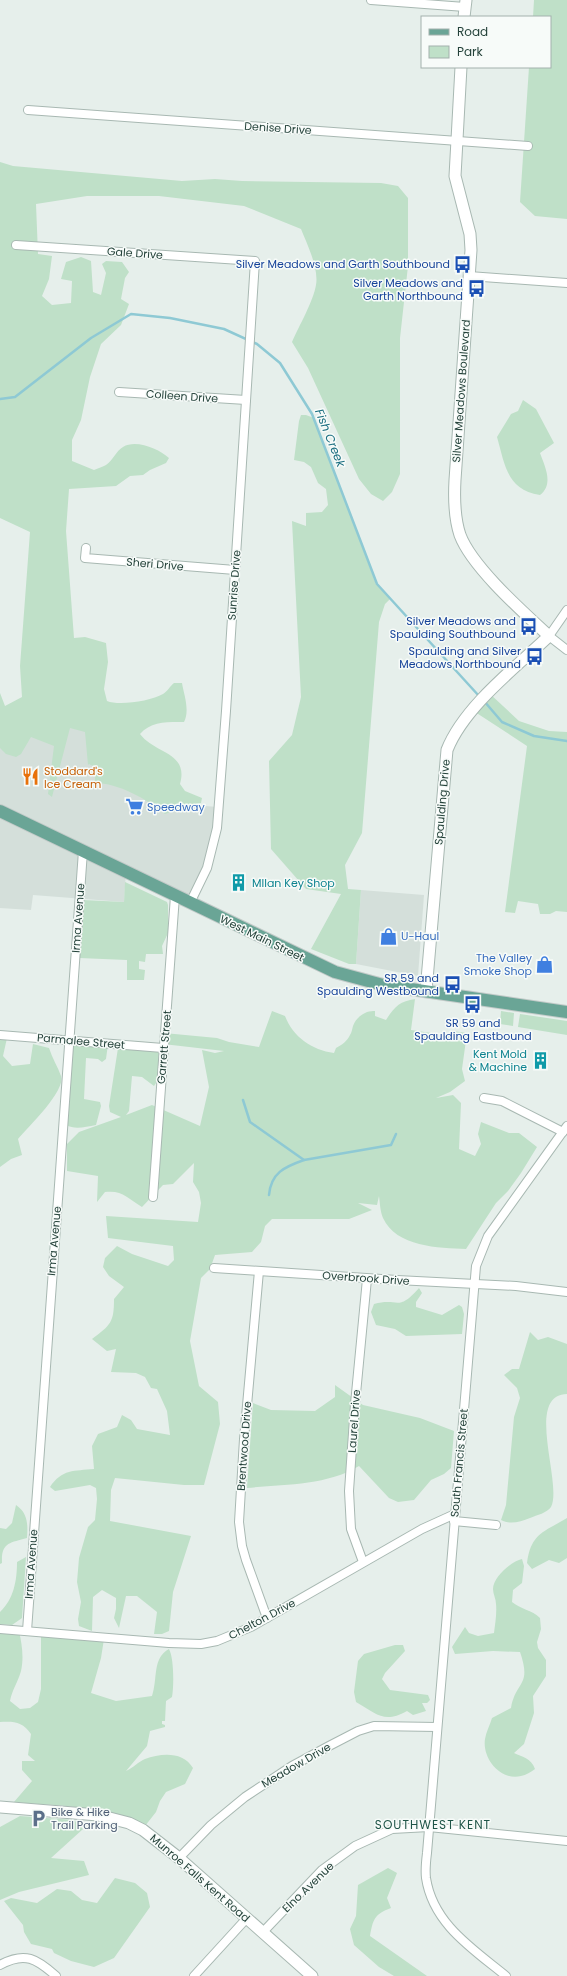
<svg xmlns="http://www.w3.org/2000/svg" width="567" height="1976" font-family="Poppins,sans-serif">
	<style>
		.built { fill: #d4dfda }
		.green { fill: #bfe0c8 }
		.lines { fill: none; stroke-linecap: round; stroke-linejoin: round }
		.stream { stroke: #8ec9d4; stroke-width: 2.5 }
		.minor-casing { stroke: #a8b8b2; stroke-width: 10 }
		.tertiary-casing { stroke: #a8b8b2; stroke-width: 13 }
		.primary-casing { stroke: #c2cac8; stroke-width: 14 }
		.minor { stroke: #fff; stroke-width: 8 }
		.tertiary { stroke: #fff; stroke-width: 11 }
		.primary { stroke: #6aa596; stroke-width: 12 }
		.labels { text-anchor: middle; stroke-width: 3; stroke-linejoin: round; paint-order: stroke }
		.street-label { font-size: 11px; fill: #24423a; stroke: #f7fbf9 }
		.transit-label { font-size: 11px; fill: #164399; stroke: #f7fbf9; text-anchor: end }
		.food-label { font-size: 11px; fill: #c56008; stroke: #f7fbf9; text-anchor: start }
		.shop-label { font-size: 11px; fill: #366cbe; stroke: #f7fbf9; text-anchor: start }
		.culture-label { font-size: 11px; fill: #0d838f; stroke: #f7fbf9; text-anchor: start }
		.service-label { font-size: 11px; fill: #4e5e75; stroke: #f7fbf9; text-anchor: start }
		.water-label { font-size: 12px; font-style: italic; fill: #1c6f80; stroke: #f7fbf9 }
		.neighbourhood-label { font-size: 12px; letter-spacing: 1px; fill: #1f5548; stroke: #f7fbf9 }
	</style>
	<rect width="100%" height="100%" fill="#e6efeb"/>
	<g class="built">
		<polygon points="0,706 91,711 166,803 218,807 214,847 190,903 126,872 124,902 33,895 31,910 0,908"/>
		<polygon points="361,890 424,895 418,976 356,964"/>
	</g>
	<g class="green">
		<polygon points="534,0 567,0 567,219 535,216 520,202 529,67 550,67 550,17 533,17"/>
		<path d="M0 162 13 166 182 181 215 179 242 181 381 183 398 186 408 198V266L400 338V474L392 492 383 501 371 494 359 479 308 368 292 342C299 326 313 302 316 285 319 268 307 244 301 229L244 206 159 196H87L36 204 38 254 52 256 49 279 42 296 52 305 71 303 72 281 61 279 66 262 81 257 91 261 93 292 101 295 106 273 102 264 106 261 122 262 129 272 125 278 121 299 129 304 121 325 101 344 90 377 81 420 72 440V461L94 470C98 468 103 467 106 465 113 460 116 451 123 447 136 439 159 449 169 458L166 463 150 470 143 475 130 476 116 486 69 489 66 531 74 638 85 637 106 643 108 662 104 689 107 701C119 706 151 701 163 694 167 692 170 686 174 683H182C184 695 190 710 184 722 168 722 151 721 140 734 155 754 189 752 180 784L185 791 202 798 201 803C189 808 177 809 165 814 147 799 118 783 95 783V775L92 774 95 767 89 764 88 765 85 732 70 728 52 797 48 794 54 746 31 737 21 754 16 757 6 754 0 748V693L5 706 22 697 20 666 30 532 0 518Z"/>
		<path d="M523 400 536 409 554 443 540 453C545 467 554 484 540 495 507 490 505 465 497 437L511 414 518 411Z"/>
		<polygon points="301,415 306,415 314,418 376,584 390,599 385,604 379,622 362,833 345,865 348,889 361,890 356,964 349,964 311,949 341,894 306,889 271,849 269,761 292,735 301,697 292,521 306,526 306,513 322,512 328,505 326,489 318,483 311,467 304,462 294,460 299,421"/>
		<polygon points="489,693 519,721 549,731 567,732 567,912 556,911 550,914 540,914 538,904 518,901 515,913 505,912 527,746 472,710"/>
		<polygon points="125,882 167,902 168,905 168,933 162,946 163,954 146,954 145,962 139,961 139,969 145,970 144,980 127,980 127,960 79,958 83,900 124,902"/>
		<path d="M415 999 411 1030 451 1036 452 1031 467 1033 462 1069 465 1081 450 1092 436 1098 453 1095 461 1103 459 1149 475 1156 481 1144 478 1134 481 1122 509 1133H519L537 1147 521 1173 508 1191 496 1203 466 1249C439 1248 396 1247 383 1218 380 1211 380 1203 379 1196L377 1205 358 1203 372 1210 349 1219H272L265 1226 261 1242 252 1252 215 1255 210 1269 201 1278 190 1341 199 1386 218 1402 220 1424 204 1485H184L115 1478 111 1490 110 1521 191 1536 173 1592 169 1631 162 1634H154L157 1612 137 1596H126L119 1628 114 1618 116 1609V1598L102 1590 93 1597 92 1631 79 1626 78 1619 81 1602 77 1582 79 1558 88 1527 95 1520 97 1499 96 1488 90 1485 55 1491 50 1487C62 1469 74 1471 94 1469L92 1446 98 1434 117 1427 122 1415 131 1420 137 1429 170 1435 167 1411 157 1389 151 1388 145 1377 136 1373 111 1372 116 1349 107 1351 92 1339C111 1325 114 1322 114 1299L124 1287 109 1276 103 1267 105 1258 117 1246 132 1254 168 1266 174 1260 173 1246 108 1238 106 1216 198 1222 201 1203 199 1192 193 1182 194 1163 173 1184 163 1185 142 1207C127 1198 123 1190 105 1192L97 1202 98 1176 67 1171V1144L79 1132 121 1117 110 1112 109 1106 118 1048 159 1050 158 1080 154 1086 142 1077 132 1076 129 1111 126 1115 152 1105 200 1126 209 1087 202 1050 215 1053 224 1051 163 1044 164 1033 217 1038 229 1042 259 1047 272 1011 285 1016C293 1037 312 1050 334 1053L336 1048C342 1045 347 1041 350 1035 352 1032 352 1029 353 1026 356 1017 366 1010 375 1011V1016L386 1020C394 1007 400 1001 415 999Z"/>
		<polygon points="501,1011 514,1013 513,1026 500,1024"/>
		<polygon points="520,1014 567,1021 567,1035 518,1027"/>
		<path d="M0 1038H7L3 1056 12 1066 30 1064 33 1044 49 1048C52 1058 58 1067 61 1076 66 1091 28 1127 18 1139L22 1155 11 1159 0 1167Z"/>
		<path d="M69 1041 108 1044 106 1059 102 1062 98 1059 86 1058 84 1099 100 1102 101 1106 96 1125C85 1127 75 1130 66 1125Z"/>
		<path d="M419 1288 422 1293 416 1302V1307L442 1315 459 1305 462 1307 464 1314 462 1334 406 1336 395 1329 376 1325 371 1312 374 1304C399 1297 397 1313 419 1288Z"/>
		<path d="M530 1332 538 1340 548 1337 567 1344V1394C524 1395 563 1484 551 1507 547 1513 537 1515 530 1518 520 1522 510 1525 501 1520L506 1505 514 1417 520 1398 517 1388 504 1375 512 1369H519Z"/>
		<path d="M335 1385 363 1405 420 1418 454 1431 451 1468 444 1474 431 1480 414 1500 398 1502 389 1498 359 1466C326 1486 284 1484 247 1488L253 1403 271 1410 315 1411 335 1397Z"/>
		<path d="M16 1505C28 1513 28 1525 27 1538 10 1543 1 1542 2 1563L0 1564V1528L6 1529 12 1523Z"/>
		<path d="M567 1518V1558L559 1563 549 1560 532 1569 527 1563C531 1533 544 1532 567 1518Z"/>
		<path d="M26 1557 22 1618 12 1625 0 1624V1612C14 1599 17 1580 17 1562Z"/>
		<path d="M522 1559 524 1566 522 1583 513 1590 512 1602C520 1609 532 1610 540 1618L541 1629 537 1642 538 1648 546 1660V1676L533 1696 534 1713 524 1744 514 1753C523 1757 531 1758 535 1769 531 1772 526 1775 521 1776 500 1781 482 1758 485 1739 486 1732 490 1725 492 1718L511 1708C516 1680 532 1687 520 1652L493 1651 455 1654 452 1647 465 1627 469 1633 478 1636 494 1633C495 1624 497 1614 496 1604 496 1599 493 1594 493 1589 493 1577 512 1561 522 1559Z"/>
		<path d="M0 1629 19 1631C22 1644 24 1658 21 1671 18 1682 12 1690 10 1701L20 1709 30 1708 38 1702 41 1689V1633L104 1639 101 1658 91 1693 116 1701 152 1696C158 1679 152 1658 169 1649 174 1658 174 1686 172 1697L166 1701 165 1721H162V1724L165 1725V1727L150 1731 147 1746 126 1771C133 1768 138 1762 145 1759 161 1753 183 1751 193 1768L185 1784 166 1792 160 1801 156 1812 145 1826C107 1805 57 1806 14 1802L32 1781 22 1770V1761H35L28 1755 31 1734C23 1722 14 1721 0 1722Z"/>
		<path d="M395 1645H403L405 1651 385 1673 382 1679 390 1690 428 1695 430 1700 427 1703H422L426 1711 413 1715 407 1711C384 1724 377 1714 356 1702L354 1692 358 1661 364 1654Z"/>
		<polygon points="20,1816 74,1820 83,1829 51,1858 84,1861 89,1875 19,1892 0,1900 0,1827"/>
		<path d="M388 1868 397 1873 387 1898 391 1908C374 1914 373 1920 370 1936L427 1976H394L379 1967 354 1945 350 1929 356 1916 358 1885Z"/>
		<polygon points="115,1878 135,1883 147,1893 150,1907 114,1958 94,1967 71,1961 54,1953 52,1949 31,1944 24,1932 23,1925 4,1901 11,1898 37,1903 57,1889 71,1891 82,1900 97,1903"/>
	</g>
	<g class="lines">
		<g class="stream">
			<polyline points="0,399 15,397 91,338 131,314 170,318 224,329 257,344 280,363 312,414 377,584 479,696"/>
			<polyline points="484,701 502,722 534,736 567,741"/>
			<polyline points="243,1100 250,1122 304,1160"/>
			<path d="M269 1195C271 1173 284 1167 304 1160L391 1145 396 1134"/>
		</g>
		<defs>
			<g id="minor">
				<polyline points="371,0 465,7"/>
				<polyline points="28,110 528,146"/>
				<polyline points="16,245 255,261 226,711 217,828 207,868 190,903"/>
				<polyline points="469,276 567,283"/>
				<polyline points="119,392 246,400"/>
				<polyline points="86,548 85,558 235,570"/>
				<polyline points="567,610 549,636 567,650"/>
				<polyline points="0,1035 163,1048"/>
				<polyline points="484,1098 502,1101 563,1132"/>
				<polyline points="153,1197 175,896"/>
				<polyline points="214,1268 397,1280 516,1286 567,1292"/>
				<polyline points="259,1271 244,1439 239,1522 242,1546 246,1560 267,1618"/>
				<polyline points="454,1521 496,1525"/>
				<polyline points="363,1562 351,1529 349,1491 355,1404 367,1279"/>
				<polyline points="0,1629 169,1643 201,1644 217,1641 251,1627 422,1529 455,1514"/>
				<polyline points="27,1631 83,851"/>
				<polyline points="179,1858 211,1825 245,1797 292,1766 329,1746 358,1731 374,1726 437,1727"/>
				<polyline points="263,1932 322,1870 355,1846 392,1829 429,1827 567,1841"/>
				<path d="M0 1965C25 1951 37 1959 56 1976"/>
				<polyline points="194,1976 247,1918"/>
				<path d="M506 1976C473 1949 433 1924 426 1878 425 1870 426 1861 427 1853L476 1266 488 1236 567 1126"/>
			</g>
			<g id="tertiary">
				<polyline points="464,17 466,0"/>
				<path d="M426 991 447 750C464 707 515 668 549 636 523 612 472 567 460 535 454 517 454 498 455 480L471 250 470 234 455 176 461 67"/>
				<polyline points="0,1807 98,1815 129,1823 143,1830 179,1858 312,1976"/>
			</g>
			<polyline id="primary" points="0,811 335,972 383,985 567,1012"/>
		</defs>
		<use href="#minor" class="minor-casing"/>
		<use href="#tertiary" class="tertiary-casing"/>
		<use href="#primary" class="primary-casing"/>
		<use href="#minor" class="minor"/>
		<use href="#tertiary" class="tertiary"/>
		<use href="#primary" class="primary"/>
	</g>
	<defs>
		<symbol id="bus-bare" viewBox="-9 -9 18 18"><path d="M-5-6H5V4H4V6H2V4H-2V6H-4V4H-5ZM-3.5-4V0h7V-4ZM-3.5 1.2v1.5H-2V1.2ZM2 1.2v1.5H3.5V1.2Z" fill="#1a4fb4" stroke="#f7fbf9" stroke-width="2.5" paint-order="stroke"/></symbol>
		<symbol id="restaurant-bare" viewBox="-9 -9 18 18"><path d="M-5-6h1v4h1v-4h1v4h1v-4h1v5L-1.5 .5V6h-2V.5L-5-1ZM5-6V6H3V1.5H1.5Q1.5-4 5-6Z" fill="#e8710a" stroke="#f7fbf9" stroke-width="2.5" paint-order="stroke"/></symbol>
		<symbol id="supermarket-bare" viewBox="-9 -9 18 18"><path d="M-6-5.5h2.5l.6 2H6L4.5 2H-2.5L-4.4-4H-6ZM-1.5 3.2a1.3 1.3 0 1 0 .1 0ZM3 3.2a1.3 1.3 0 1 0 .1 0Z" fill="#3f7fe0" stroke="#f7fbf9" stroke-width="2.5" paint-order="stroke"/></symbol>
		<symbol id="building-bare" viewBox="-9 -9 18 18"><path d="M-4-6H4V6H1V3H-1V6H-4ZM-2.5-4.3h1.7v1.8h-1.7ZM.8-4.3h1.7v1.8H.8ZM-2.5-1h1.7V.8h-1.7ZM.8-1h1.7V.8H.8Z" fill="#0f9aa8" stroke="#f7fbf9" stroke-width="2.5" paint-order="stroke"/></symbol>
		<symbol id="shop-bare" viewBox="-9 -9 18 18"><path d="M-5-2.5h2.3a2.7 3.5 0 0 1 5.4 0H5L5.5 6h-11ZM-1.5-2.5h3a1.5 2.3 0 0 0-3 0Z" fill="#3f7fe0" stroke="#f7fbf9" stroke-width="2.5" paint-order="stroke"/></symbol>
		<symbol id="parking-bare" viewBox="-9 -9 18 18"><path d="M-3.5-5.5H1a3.5 3.5 0 0 1 0 7H-1V5.5H-3.5ZM-1-3.4V-.6H.8a1.4 1.4 0 0 0 0-2.8Z" fill="#5c6f8a" stroke="#f7fbf9" stroke-width="2.5" paint-order="stroke"/></symbol>
	</defs>
	<g fill-rule="evenodd">
		<use href="#bus-bare" x="450" y="252" width="25" height="25"/>
		<use href="#bus-bare" x="464" y="276" width="25" height="25"/>
		<use href="#bus-bare" x="516" y="614" width="25" height="25"/>
		<use href="#bus-bare" x="522" y="644" width="25" height="25"/>
		<use href="#restaurant-bare" x="18" y="764" width="25" height="25"/>
		<use href="#supermarket-bare" x="122" y="794" width="25" height="25"/>
		<use href="#building-bare" x="226" y="870" width="25" height="25"/>
		<use href="#shop-bare" x="376" y="924" width="25" height="25"/>
		<use href="#shop-bare" x="532" y="952" width="25" height="25"/>
		<use href="#bus-bare" x="440" y="972" width="25" height="25"/>
		<use href="#bus-bare" x="460" y="992" width="25" height="25"/>
		<use href="#building-bare" x="528" y="1048" width="25" height="25"/>
		<use href="#parking-bare" x="26" y="1806" width="25" height="25"/>
	</g>
	<g class="labels">
		<g class="street-label">
			<text transform="translate(278 128) rotate(4)" y="4">Denise Drive</text>
			<text transform="translate(135 253) rotate(4)" y="4">Gale Drive</text>
			<text transform="translate(461 391) rotate(-86)" y="4">Silver Meadows Boulevard</text>
			<text transform="translate(182 396) rotate(4)" y="4">Colleen Drive</text>
			<text transform="translate(155 564) rotate(5)" y="4">Sheri Drive</text>
			<text transform="translate(234 585) rotate(-86)" y="4">Sunrise Drive</text>
			<text transform="translate(442 802) rotate(-85)" y="4">Spaulding Drive</text>
			<text transform="translate(78 918) rotate(-86)" y="4">Irma Avenue</text>
			<text transform="translate(262 938) rotate(26)" y="4">West Main Street</text>
			<text transform="translate(81 1041) rotate(5)" y="4">Parmalee Street</text>
			<text transform="translate(164 1047) rotate(-85)" y="4">Garrett Street</text>
			<text transform="translate(54 1241) rotate(-85)" y="4">Irma Avenue</text>
			<text transform="translate(366 1278) rotate(4)" y="4">Overbrook Drive</text>
			<text transform="translate(354 1421) rotate(-86)" y="4">Laurel Drive</text>
			<text transform="translate(244 1446) rotate(-86)" y="4">Brentwood Drive</text>
			<text transform="translate(459 1463) rotate(-85)" y="4">South Francis Street</text>
			<text transform="translate(31 1564) rotate(-86)" y="4">Irma Avenue</text>
			<text transform="translate(262 1619) rotate(-28)" y="4">Chelton Drive</text>
			<text transform="translate(296 1765) rotate(-30)" y="4">Meadow Drive</text>
			<text transform="translate(200 1878) rotate(41)" y="4">Munroe Falls Kent Road</text>
			<text transform="translate(308 1887) rotate(-44)" y="4">Elno Avenue</text>
		</g>
		<g class="transit-label">
			<text x="450" y="268">Silver Meadows and Garth Southbound</text>
			<text x="463" y="287">Silver Meadows and<tspan x="463" dy="13">Garth Northbound</tspan></text>
			<text x="516" y="625">Silver Meadows and<tspan x="516" dy="13">Spaulding Southbound</tspan></text>
			<text x="521" y="655">Spaulding and Silver<tspan x="521" dy="13">Meadows Northbound</tspan></text>
			<text x="439" y="982">SR 59 and<tspan x="439" dy="13">Spaulding Westbound</tspan></text>
			<text x="473" y="1027" text-anchor="middle">SR 59 and<tspan x="473" dy="13">Spaulding Eastbound</tspan></text>
		</g>
		<g class="food-label">
			<text x="44" y="775">Stoddard's<tspan x="44" dy="13">Ice Cream</tspan></text>
		</g>
		<g class="shop-label">
			<text x="147" y="811">Speedway</text>
			<text x="401" y="940">U-Haul</text>
			<text x="532" y="962" text-anchor="end">The Valley<tspan x="532" dy="13">Smoke Shop</tspan></text>
		</g>
		<g class="culture-label">
			<text x="252" y="887">MIlan Key Shop</text>
			<text x="527" y="1058" text-anchor="end">Kent Mold<tspan x="527" dy="13">&amp; Machine</tspan></text>
		</g>
		<g class="service-label">
			<text x="51" y="1816">Bike &amp; Hike<tspan x="51" dy="13">Trail Parking</tspan></text>
		</g>
		<g class="water-label">
			<text transform="translate(330 438) rotate(68)" y="4">Fish Creek</text>
		</g>
		<g class="neighbourhood-label">
			<text x="433" y="1829">SOUTHWEST KENT</text>
		</g>
	</g>
	<rect x="421" y="16" width="130" height="52" fill="#f7fbf9" stroke="#a3b1ad"/>
	<rect x="429" y="29" width="20" height="6" fill="#6aa596" stroke="#a3b1ad"/>
	<text x="457" y="36" font-size="12" fill="#24423a">Road</text>
	<rect x="429" y="46" width="20" height="12" fill="#bfe0c8" stroke="#a3b1ad"/>
	<text x="457" y="56" font-size="12" fill="#24423a">Park</text>
</svg>
